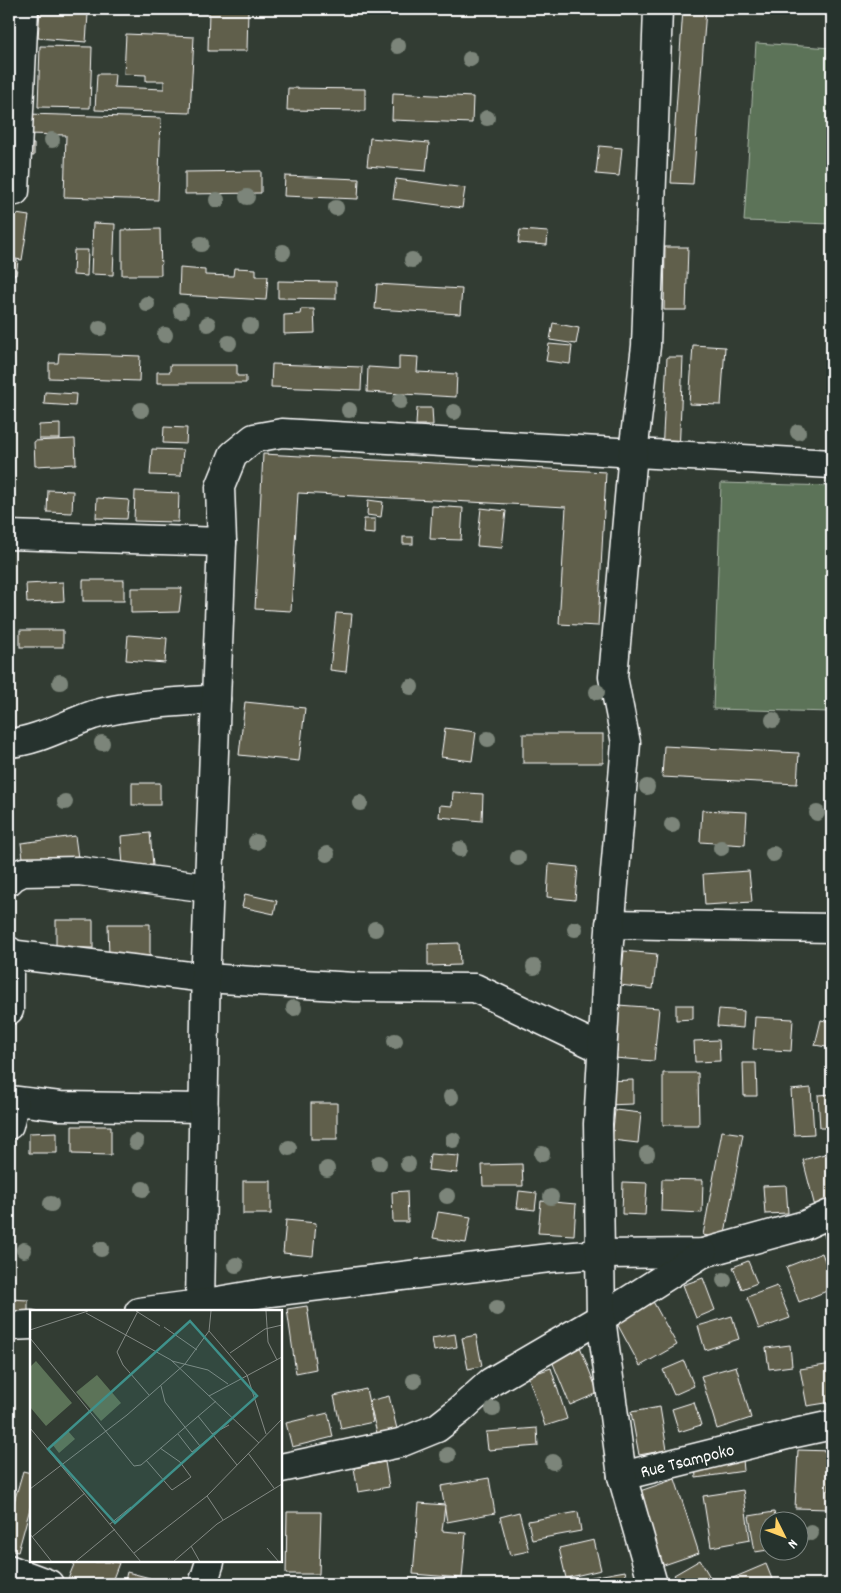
<svg xmlns="http://www.w3.org/2000/svg" width="841" height="1593" font-family="Dekko,sans-serif">
	<style>
		.green { fill: #5c7358; stroke: #aeb9ac }
		.building { fill: #615e4b; stroke: #fff }
		.lines { fill: none; stroke-linecap: round; stroke-linejoin: round }
		.minor-casing { stroke: #fff; stroke-width: 31 }
		.minor { stroke: #26332d; stroke-width: 28 }
		.tree { fill: #7b857a }
		.labels { text-anchor: middle; stroke-width: 4; stroke-linejoin: round; paint-order: stroke }
		.street-label { font-size: 18px; fill: #fff; stroke: #26332d }
		.inset-road { fill: none; stroke: #848a85; stroke-width: 1 }
		.view { fill: #3f918b; fill-opacity: 0.15; stroke: #3f918b; stroke-width: 2.5 }
		.inset-edge { fill: none; stroke: #fff; stroke-width: 2.5 }
	</style>
	<rect width="100%" height="100%" fill="#323c33"/>
	<filter id="ink" filterUnits="userSpaceOnUse"><feTurbulence type="fractalNoise" baseFrequency=".02" numOctaves="2"/><feDisplacementMap in="SourceGraphic" scale="10" xChannelSelector="R" yChannelSelector="G"/><feConvolveMatrix kernelMatrix="1 2 1 2 8 2 1 2 1" color-interpolation-filters="sRGB"/></filter>
	<g filter="url(#ink)">
		<g class="green">
			<polygon points="756,43 832,48 832,224 744,221"/>
			<polygon points="721,483 832,486 832,712 713,709"/>
		</g>
		<g class="building">
			<polygon points="209,9 248,9 247,51 208,51"/>
			<polygon points="683,9 706,9 693,184 671,183"/>
			<polygon points="40,11 88,14 86,42 38,38"/>
			<polygon points="126,34 194,37 190,113 95,110 97,74 115,74 114,87 164,89 164,81 146,81 146,75 124,74"/>
			<polygon points="40,46 92,47 90,108 38,107"/>
			<polygon points="288,88 365,89 365,111 287,110"/>
			<polygon points="393,93 473,97 472,123 392,120"/>
			<polygon points="28,114 161,118 158,200 64,197 66,135 27,134"/>
			<polygon points="370,138 429,143 426,171 367,166"/>
			<polygon points="24,143 34,144 34,156 23,155"/>
			<polygon points="599,146 622,148 619,176 596,174"/>
			<polygon points="261,171 261,193 185,194 185,172"/>
			<polygon points="285,176 359,179 358,199 284,196"/>
			<polygon points="396,179 465,188 462,208 393,199"/>
			<polygon points="9,213 29,216 22,260 9,258"/>
			<polygon points="93,223 115,224 113,275 91,274"/>
			<polygon points="160,229 161,275 122,275 122,230"/>
			<polygon points="520,230 548,232 547,245 518,243"/>
			<polygon points="665,247 688,247 686,310 664,310"/>
			<polygon points="74,250 88,250 87,276 73,275"/>
			<polygon points="9,260 18,261 16,275 9,274"/>
			<polygon points="180,268 205,270 205,275 233,276 234,268 256,269 256,276 268,276 266,300 179,295"/>
			<polygon points="278,281 336,282 336,299 278,298"/>
			<polygon points="377,284 462,289 460,314 375,309"/>
			<polygon points="301,309 314,309 315,333 284,334 284,315 300,314"/>
			<polygon points="553,323 579,328 576,344 550,340"/>
			<polygon points="549,344 572,346 570,364 546,361"/>
			<polygon points="693,345 725,347 721,405 689,404"/>
			<polygon points="59,353 140,356 139,381 49,378 49,363 58,363"/>
			<polygon points="399,356 418,357 417,372 457,374 456,397 367,392 368,367 399,369"/>
			<polygon points="667,357 683,357 679,454 662,453"/>
			<polygon points="272,364 362,367 361,390 271,387"/>
			<polygon points="170,365 237,365 237,376 246,376 246,383 157,383 157,372 170,372"/>
			<polygon points="45,392 76,394 75,406 44,404"/>
			<polygon points="417,408 432,408 433,425 416,425"/>
			<polygon points="60,424 60,439 39,439 39,425"/>
			<polygon points="164,427 187,428 186,444 163,443"/>
			<polygon points="75,439 76,464 35,466 34,441"/>
			<polygon points="152,449 183,450 181,476 150,475"/>
			<polygon points="263,454 606,472 598,626 559,624 566,507 298,493 291,611 255,609"/>
			<polygon points="48,490 73,491 72,513 47,512"/>
			<polygon points="135,491 179,493 178,522 134,521"/>
			<polygon points="97,498 129,500 127,519 96,518"/>
			<polygon points="368,500 383,502 381,517 367,515"/>
			<polygon points="432,506 463,508 461,540 430,539"/>
			<polygon points="481,508 506,511 502,548 477,546"/>
			<polygon points="364,519 375,519 375,534 363,533"/>
			<rect x="403" y="537" width="10" height="7"/>
			<rect x="83" y="580" width="41" height="21"/>
			<polygon points="63,582 64,601 27,603 26,584"/>
			<polygon points="131,588 182,588 179,612 131,613"/>
			<polygon points="336,613 352,614 346,672 330,670"/>
			<rect x="20" y="630" width="43" height="17"/>
			<polygon points="128,635 167,638 165,663 126,660"/>
			<polygon points="245,702 305,708 299,761 239,755"/>
			<polygon points="445,728 476,732 472,761 441,757"/>
			<rect x="523" y="734" width="80" height="29"/>
			<polygon points="664,746 799,753 797,784 662,777"/>
			<rect x="132" y="783" width="28" height="22"/>
			<polygon points="453,792 483,794 482,821 439,817 440,805 452,806"/>
			<polygon points="702,810 747,812 745,845 700,842"/>
			<polygon points="150,833 153,865 123,867 121,836"/>
			<polygon points="75,836 78,858 24,865 21,843"/>
			<polygon points="549,864 578,867 575,900 547,897"/>
			<polygon points="749,871 752,902 705,905 703,874"/>
			<polygon points="245,894 277,901 274,914 242,907"/>
			<rect x="56" y="920" width="37" height="28"/>
			<polygon points="108,924 150,924 150,956 109,956"/>
			<polygon points="459,943 460,965 428,966 428,944"/>
			<polygon points="624,951 657,954 653,989 620,985"/>
			<rect x="829" y="960" width="3" height="28"/>
			<polygon points="618,1005 659,1008 654,1061 614,1058"/>
			<polygon points="676,1005 693,1005 693,1019 676,1020"/>
			<polygon points="719,1009 744,1011 743,1028 717,1026"/>
			<polygon points="755,1017 793,1019 791,1051 753,1049"/>
			<polygon points="821,1020 832,1022 832,1048 815,1045"/>
			<polygon points="719,1040 720,1061 695,1062 694,1041"/>
			<polygon points="743,1063 756,1063 757,1096 744,1096"/>
			<polygon points="663,1073 698,1073 699,1125 663,1125"/>
			<polygon points="633,1080 633,1104 606,1105 605,1081"/>
			<polygon points="811,1088 814,1134 794,1135 791,1090"/>
			<polygon points="832,1094 832,1128 820,1128 818,1095"/>
			<rect x="311" y="1103" width="26" height="36"/>
			<polygon points="615,1110 641,1113 638,1143 612,1140"/>
			<polygon points="72,1126 111,1126 111,1155 72,1154"/>
			<polygon points="722,1131 743,1134 724,1239 703,1235"/>
			<polygon points="57,1132 57,1153 29,1153 29,1133"/>
			<polygon points="828,1153 832,1168 832,1207 816,1211 803,1160"/>
			<polygon points="430,1154 459,1156 457,1173 428,1170"/>
			<polygon points="522,1164 523,1186 483,1186 482,1165"/>
			<polygon points="662,1179 703,1180 702,1213 661,1211"/>
			<rect x="243" y="1181" width="28" height="33"/>
			<polygon points="623,1182 647,1183 645,1215 622,1214"/>
			<polygon points="786,1185 788,1213 765,1214 763,1186"/>
			<polygon points="407,1191 408,1222 393,1222 392,1192"/>
			<polygon points="519,1191 537,1193 535,1210 517,1208"/>
			<polygon points="541,1201 576,1204 574,1235 538,1233"/>
			<polygon points="438,1212 471,1217 466,1243 433,1238"/>
			<polygon points="286,1220 316,1223 313,1256 283,1253"/>
			<polygon points="832,1232 832,1263 824,1234"/>
			<polygon points="822,1253 832,1280 832,1289 799,1302 786,1267"/>
			<polygon points="748,1261 757,1283 742,1289 733,1267"/>
			<polygon points="703,1278 715,1310 696,1318 683,1285"/>
			<polygon points="777,1286 790,1318 759,1329 747,1297"/>
			<polygon points="650,1296 677,1345 640,1366 613,1316"/>
			<polygon points="10,1299 28,1300 28,1312 10,1312"/>
			<polygon points="307,1306 316,1369 296,1373 287,1309"/>
			<polygon points="732,1316 739,1339 705,1350 698,1326"/>
			<polygon points="455,1334 457,1347 434,1351 432,1338"/>
			<polygon points="476,1335 482,1366 468,1369 462,1338"/>
			<polygon points="579,1344 598,1393 570,1405 550,1356"/>
			<polygon points="790,1345 792,1366 769,1369 766,1348"/>
			<polygon points="684,1361 694,1386 674,1395 663,1370"/>
			<polygon points="832,1364 832,1402 807,1406 800,1369"/>
			<polygon points="736,1366 751,1418 717,1429 701,1376"/>
			<polygon points="551,1368 567,1419 545,1426 528,1376"/>
			<polygon points="366,1389 373,1422 341,1429 334,1396"/>
			<polygon points="389,1396 397,1429 377,1433 369,1401"/>
			<polygon points="694,1402 701,1425 679,1432 672,1409"/>
			<polygon points="660,1407 667,1450 639,1455 631,1412"/>
			<polygon points="328,1413 333,1437 292,1447 286,1423"/>
			<polygon points="537,1428 538,1446 488,1450 486,1432"/>
			<polygon points="798,1450 831,1451 828,1509 795,1508"/>
			<polygon points="743,1459 744,1471 696,1478 695,1465"/>
			<polygon points="385,1462 389,1487 358,1492 354,1468"/>
			<polygon points="23,1471 31,1473 31,1505 18,1552 9,1550 9,1519"/>
			<polygon points="489,1478 495,1513 447,1522 441,1486"/>
			<polygon points="675,1479 699,1553 661,1566 637,1492"/>
			<polygon points="743,1490 750,1540 711,1547 703,1496"/>
			<polygon points="419,1503 445,1505 442,1531 466,1533 462,1578 413,1574"/>
			<polygon points="287,1512 321,1512 319,1574 286,1574"/>
			<polygon points="519,1512 529,1551 510,1555 500,1517"/>
			<polygon points="578,1512 581,1531 532,1540 528,1521"/>
			<polygon points="774,1512 776,1520 768,1520 768,1550 755,1552 749,1516"/>
			<polygon points="594,1540 601,1570 566,1578 559,1548"/>
			<polygon points="700,1560 714,1584 680,1584 674,1575"/>
			<polygon points="75,1562 116,1562 119,1563 111,1584 81,1584 68,1579"/>
			<polygon points="766,1564 774,1584 736,1584 733,1578"/>
			<polygon points="625,1571 628,1584 587,1584 586,1578"/>
			<polygon points="127,1572 150,1578 148,1584 124,1584"/>
		</g>
		<g class="lines">
			<defs>
				<g id="minor">
					<polyline points="15,191 24,9"/>
					<polyline points="9,535 222,542"/>
					<path d="M9 743C38 741 66 724 93 715 132 703 176 703 216 699"/>
					<polyline points="9,881 13,877 23,872 79,871 209,888"/>
					<polyline points="610,924 832,928"/>
					<polyline points="9,951 9,1010"/>
					<polyline points="9,954 206,978 354,987 475,988 602,1049"/>
					<polyline points="9,1100 60,1106 204,1108"/>
					<polyline points="9,1125 15,1101"/>
					<polyline points="200,1304 206,961 222,542 220,487 233,455 254,438 282,433 832,464"/>
					<polyline points="139,1312 200,1304 270,1292 549,1258 600,1254 703,1253 805,1225 832,1213"/>
					<polyline points="9,1326 31,1325"/>
					<polyline points="281,1468 400,1443 437,1428 460,1410 491,1382 601,1318 703,1253"/>
					<polyline points="622,1476 795,1433 832,1425"/>
					<polyline points="9,1569 49,1584"/>
					<polyline points="203,1584 210,1562"/>
					<polyline points="653,1584 622,1476 601,1318 598,1124 608,954 626,743 613,677 633,453 646,346 658,9"/>
				</g>
			</defs>
			<use href="#minor" class="minor-casing"/>
			<use href="#minor" class="minor"/>
		</g>
		<g class="tree">
			<circle cx="398" cy="46" r="8"/>
			<circle cx="470" cy="59" r="8"/>
			<circle cx="487" cy="118" r="8"/>
			<circle cx="52" cy="140" r="8"/>
			<circle cx="247" cy="197" r="8"/>
			<circle cx="217" cy="200" r="8"/>
			<circle cx="336" cy="208" r="8"/>
			<circle cx="201" cy="244" r="8"/>
			<circle cx="283" cy="252" r="8"/>
			<circle cx="412" cy="260" r="8"/>
			<circle cx="147" cy="304" r="8"/>
			<circle cx="181" cy="311" r="8"/>
			<circle cx="208" cy="324" r="8"/>
			<circle cx="250" cy="326" r="8"/>
			<circle cx="100" cy="328" r="8"/>
			<circle cx="165" cy="335" r="8"/>
			<circle cx="229" cy="343" r="8"/>
			<circle cx="400" cy="401" r="8"/>
			<circle cx="141" cy="410" r="8"/>
			<circle cx="349" cy="410" r="8"/>
			<circle cx="454" cy="412" r="8"/>
			<circle cx="798" cy="432" r="8"/>
			<circle cx="60" cy="682" r="8"/>
			<circle cx="411" cy="687" r="8"/>
			<circle cx="597" cy="692" r="8"/>
			<circle cx="773" cy="720" r="8"/>
			<circle cx="488" cy="739" r="8"/>
			<circle cx="102" cy="743" r="8"/>
			<circle cx="647" cy="787" r="8"/>
			<circle cx="65" cy="802" r="8"/>
			<circle cx="360" cy="803" r="8"/>
			<circle cx="817" cy="813" r="8"/>
			<circle cx="672" cy="825" r="8"/>
			<circle cx="256" cy="842" r="8"/>
			<circle cx="721" cy="848" r="8"/>
			<circle cx="460" cy="849" r="8"/>
			<circle cx="327" cy="854" r="8"/>
			<circle cx="773" cy="854" r="8"/>
			<circle cx="518" cy="858" r="8"/>
			<circle cx="375" cy="929" r="8"/>
			<circle cx="575" cy="929" r="8"/>
			<circle cx="534" cy="967" r="8"/>
			<circle cx="294" cy="1008" r="8"/>
			<circle cx="395" cy="1041" r="8"/>
			<circle cx="451" cy="1097" r="8"/>
			<circle cx="453" cy="1140" r="8"/>
			<circle cx="136" cy="1142" r="8"/>
			<circle cx="289" cy="1148" r="8"/>
			<circle cx="542" cy="1154" r="8"/>
			<circle cx="647" cy="1154" r="8"/>
			<circle cx="379" cy="1163" r="8"/>
			<circle cx="408" cy="1164" r="8"/>
			<circle cx="327" cy="1169" r="8"/>
			<circle cx="143" cy="1189" r="8"/>
			<circle cx="447" cy="1196" r="8"/>
			<circle cx="551" cy="1197" r="8"/>
			<circle cx="51" cy="1204" r="8"/>
			<circle cx="101" cy="1249" r="8"/>
			<circle cx="24" cy="1250" r="8"/>
			<circle cx="236" cy="1265" r="8"/>
			<circle cx="724" cy="1280" r="8"/>
			<circle cx="497" cy="1308" r="8"/>
			<circle cx="414" cy="1381" r="8"/>
			<circle cx="493" cy="1409" r="8"/>
			<circle cx="448" cy="1455" r="8"/>
			<circle cx="553" cy="1462" r="8"/>
			<circle cx="811" cy="1533" r="8"/>
		</g>
	</g>
	<g class="labels">
		<g class="street-label">
			<text transform="translate(687 1460) rotate(-14)" y="6">Rue Tsampoko</text>
		</g>
	</g>
	<g transform="translate(30 1310)">
		<rect width="252" height="252" fill="#323c33"/>
		<path d="M6 51 42 93 16 116 0 97V57ZM67 65 91 93 71 111 46 82ZM38 121 45 129 29 143 22 134Z" fill="#5c7358"/>
		<path class="inset-road" d="M106 1 130 16M108 1 87 42 93 55 119 85M236 1 238 32 247 50M56 3 141 50 229 133M134 17 167 40M0 20 58 1M179 21 217 65 236 124M0 28 104 156 111 155 186 91M200 43 235 19 252 15M142 51 178 60 198 74M131 76 135 92 170 136M179 86 252 47M168 106 207 155M0 118 111 252M148 124 162 142 183 125M182 124 199 115M218 143 244 178M116 150 142 180 161 167 150 152 130 138M0 179 97 105 155 54 179 21 181 1M177 186 193 210M80 214 101 197M0 224 22 252M2 227 55 183M161 236 170 252M237 238 249 252M104 243 177 186 252 109M45 252 85 219M143 252 187 214 252 174"/>
		<path class="view" d="M160 11 227 86 85 213 18 139Z"/>
		<rect width="252" height="252" class="inset-edge"/>
	</g>
	<rect width="841" height="1593" fill="none" stroke="#26332d" stroke-width="30"/>
	<rect x="15" y="15" width="811" height="1563" fill="none" stroke="#fff" stroke-width="2" filter="url(#ink)"/>
	<g transform="translate(784 1536) rotate(132)"><circle r="24" fill="#26332d" stroke="#7d8581"/>
	<path d="M0-4L9 19L0 12L-9 19Z" fill="#ffd166"/>
	<text y="-8" font-size="14" font-weight="bold" text-anchor="middle" fill="#ffffff">N</text>
	</g>
</svg>
